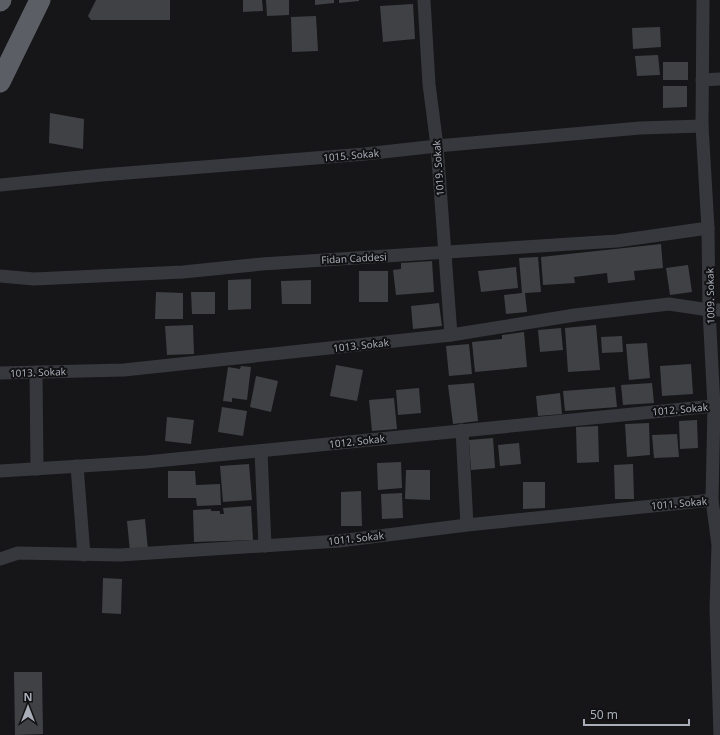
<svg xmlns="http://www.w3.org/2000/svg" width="720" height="735" font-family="'Noto Sans',sans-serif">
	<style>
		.building { fill: #404145 }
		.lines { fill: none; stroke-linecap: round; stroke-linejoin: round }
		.minor { stroke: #37383d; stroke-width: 13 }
		.trunk { stroke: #5b5e65; stroke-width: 21 }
		.labels { text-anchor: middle; stroke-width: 4; stroke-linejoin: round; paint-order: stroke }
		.street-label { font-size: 10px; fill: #a8adb8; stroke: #111113 }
	</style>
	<rect width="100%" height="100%" fill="#161618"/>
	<g class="building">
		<polygon points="96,0 170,0 170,20 91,20 88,16"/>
		<polygon points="243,0 262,0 263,11 243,12"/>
		<polygon points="266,0 289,0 289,15 267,16"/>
		<polygon points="315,0 334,0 334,3 315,5"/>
		<polygon points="339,0 359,0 359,1 339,3"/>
		<polygon points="413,4 415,39 383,42 380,6"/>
		<polygon points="316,16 318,51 292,52 291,17"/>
		<polygon points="660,27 661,47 633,49 632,28"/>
		<polygon points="658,55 660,75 637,76 635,56"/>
		<rect x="663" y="62" width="25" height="18"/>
		<polygon points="663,86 687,86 687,107 663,108"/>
		<polygon points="50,113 84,119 83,149 49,143"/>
		<polygon points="661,244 663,268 634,271 635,280 608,283 607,273 574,277 575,283 543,285 541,257"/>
		<polygon points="538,257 541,292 525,293 527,312 506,314 504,295 522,293 519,258"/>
		<polygon points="432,261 434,292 396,295 393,270 401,269 401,263"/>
		<polygon points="688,265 692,292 670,295 666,268"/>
		<polygon points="516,267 518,288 481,292 478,271"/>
		<rect x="359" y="271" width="29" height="31"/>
		<polygon points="251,279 251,309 228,310 228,280"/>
		<polygon points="311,280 311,304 282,304 281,281"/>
		<polygon points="156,292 183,293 183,319 155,319"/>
		<polygon points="191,292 215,292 215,314 192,314"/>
		<polygon points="439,303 442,326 413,329 411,306"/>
		<polygon points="193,325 194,354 167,355 165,326"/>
		<polygon points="596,325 600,370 568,372 565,328"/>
		<polygon points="561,328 563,350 540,352 538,330"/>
		<polygon points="524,332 527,367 475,372 472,342 502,339 502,335"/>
		<polygon points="622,336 623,352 602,353 601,337"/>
		<polygon points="647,343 650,378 629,380 626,344"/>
		<polygon points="469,344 472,374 449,376 446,346"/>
		<polygon points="691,364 693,394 662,396 660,366"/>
		<polygon points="336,365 363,370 357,401 330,396"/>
		<polygon points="241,366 251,367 247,400 232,398 232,402 223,401 228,367 240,369"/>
		<polygon points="256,376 278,381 271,412 250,407"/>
		<polygon points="474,383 478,421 453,424 448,385"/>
		<polygon points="652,383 654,403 623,405 621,385"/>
		<polygon points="615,387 617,407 565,411 563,391"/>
		<polygon points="419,388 421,413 398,415 396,390"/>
		<polygon points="560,393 562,414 538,416 536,396"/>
		<polygon points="394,398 397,429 372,431 369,400"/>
		<polygon points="222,407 247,411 243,436 218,432"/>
		<polygon points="167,417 194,420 191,444 165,441"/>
		<polygon points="697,420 698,448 680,449 679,421"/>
		<polygon points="649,423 650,455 627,457 625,424"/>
		<polygon points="598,426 599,462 577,463 576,427"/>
		<polygon points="677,434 679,457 654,458 652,435"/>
		<polygon points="493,438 495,468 471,470 469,440"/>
		<polygon points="519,443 521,464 500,466 498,445"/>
		<polygon points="401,462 402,488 378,490 377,463"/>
		<polygon points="249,464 252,500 223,502 220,466"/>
		<polygon points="633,464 634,499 615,499 614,465"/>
		<polygon points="406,470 430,470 430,500 405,499"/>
		<polygon points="168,471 195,471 196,485 220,484 221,505 197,506 196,498 168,498"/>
		<polygon points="523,482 545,482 545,508 523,509"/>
		<polygon points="361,491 362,526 341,526 341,492"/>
		<polygon points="402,493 403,518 382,519 381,494"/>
		<polygon points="251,506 253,540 194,542 193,510 211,509 211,511 220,511 220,514 224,514 223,508"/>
		<polygon points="145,519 148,550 130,552 127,521"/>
		<polygon points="103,578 122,579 121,614 102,613"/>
		<polygon points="14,672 42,672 43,734 15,735"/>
	</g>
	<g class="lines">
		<g class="minor">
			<polyline points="424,0 429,84 437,146 451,335"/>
			<polyline points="703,0 702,126 708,228 709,310 714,406 712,500 718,545 716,608 720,735"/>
			<polyline points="702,80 720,79"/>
			<polyline points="0,185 102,175 365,154 437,146 640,128 702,126"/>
			<polyline points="0,276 34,279 183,272 262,264 617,241 708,228"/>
			<polyline points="36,372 37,469"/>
			<polyline points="0,373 124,370 451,335 575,315 669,304 709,310 720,310"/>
			<polyline points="462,430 467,525"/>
			<polyline points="261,451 265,546"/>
			<polyline points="77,466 84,555"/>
			<polyline points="0,471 146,462 714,406"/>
			<polyline points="0,559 18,553 120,555 339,541 467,525 712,500"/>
		</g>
		<g class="trunk">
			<polyline points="0,1 1,0"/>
			<polyline points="0,82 40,0"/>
		</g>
	</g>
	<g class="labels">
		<g class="street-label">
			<text transform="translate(351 155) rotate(-5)" y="4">1015. Sokak</text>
			<text transform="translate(438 168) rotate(-94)" y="4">1019. Sokak</text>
			<text transform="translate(354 258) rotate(-3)" y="4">Fidan Caddesi</text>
			<text transform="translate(710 296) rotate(-91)" y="4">1009. Sokak</text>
			<text transform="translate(361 345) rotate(-6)" y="4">1013. Sokak</text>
			<text transform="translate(38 372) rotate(-2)" y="4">1013. Sokak</text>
			<text transform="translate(680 409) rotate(-5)" y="4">1012. Sokak</text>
			<text transform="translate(357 441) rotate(-6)" y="4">1012. Sokak</text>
			<text transform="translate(679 503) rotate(-5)" y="4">1011. Sokak</text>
			<text transform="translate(356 538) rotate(-6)" y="4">1011. Sokak</text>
		</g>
	</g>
	<g transform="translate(28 707)" stroke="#111113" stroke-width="3" paint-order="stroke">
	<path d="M0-3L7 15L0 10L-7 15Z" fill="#a8adb8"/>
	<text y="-6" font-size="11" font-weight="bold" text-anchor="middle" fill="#a8adb8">N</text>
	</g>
	<path d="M584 719v6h105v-6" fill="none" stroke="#a8adb8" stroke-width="2"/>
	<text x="590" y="719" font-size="12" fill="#a8adb8" stroke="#111113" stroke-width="3" paint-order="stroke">50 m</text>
</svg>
